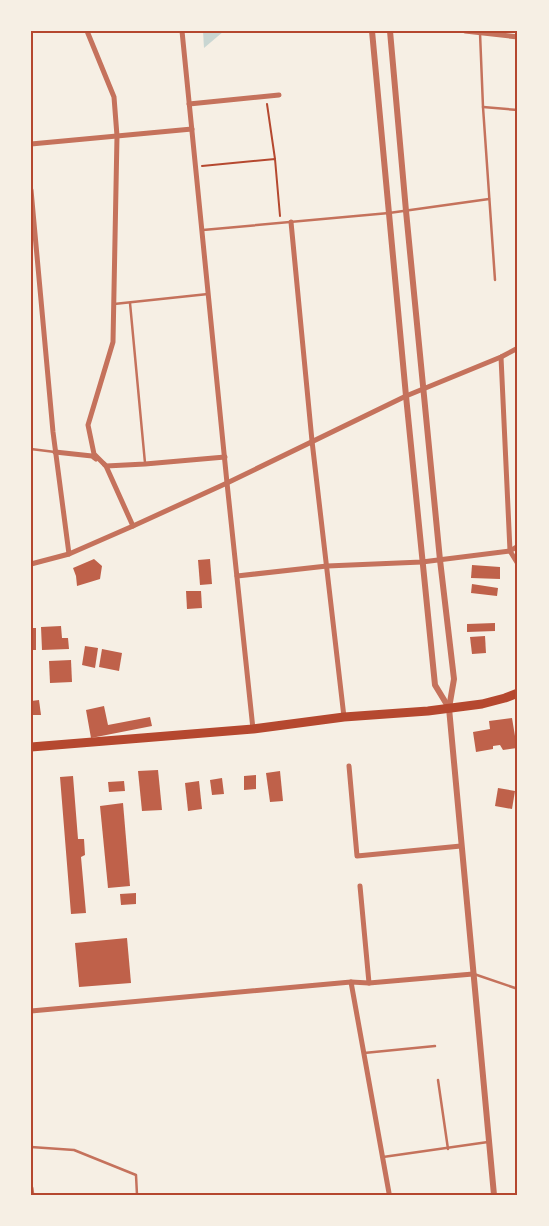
<svg xmlns="http://www.w3.org/2000/svg" width="549" height="1226" font-family="'IBM Plex Sans',sans-serif">
	<style>
		.water { fill: #c9d6d2 }
		.building { fill: #bf614a }
		.lines { fill: none; stroke-linecap: round; stroke-linejoin: round }
		.path { stroke: #b5482f; stroke-width: 2 }
		.service { stroke: #c5725c; stroke-width: 2.5 }
		.minor { stroke: #c5725c; stroke-width: 5 }
		.tertiary { stroke: #c5725c; stroke-width: 6 }
		.primary { stroke: #b5482f; stroke-width: 9 }
		.neatline { fill: none; stroke: #b5482f; stroke-width: 2 }
	</style>
	<rect width="100%" height="100%" fill="#f6efe4"/>
	<polygon class="water" points="203,31 224,31 204,48"/>
	<g class="building">
		<polygon points="94,559 102,566 100,579 77,586 76,576 73,568"/>
		<polygon points="210,559 212,584 200,585 198,560"/>
		<polygon points="472,565 500,567 500,579 471,578"/>
		<polygon points="472,584 498,588 497,596 471,593"/>
		<polygon points="186,591 201,591 202,608 187,609"/>
		<polygon points="495,623 495,631 467,632 467,624"/>
		<polygon points="61,626 62,638 68,638 69,649 42,650 41,627"/>
		<rect x="31" y="628" width="5" height="22"/>
		<polygon points="485,636 486,653 472,654 470,637"/>
		<polygon points="85,646 98,648 95,668 82,665"/>
		<polygon points="102,649 122,653 119,671 99,667"/>
		<polygon points="71,660 72,682 50,683 49,661"/>
		<polygon points="39,700 41,715 31,715 31,701"/>
		<polygon points="104,706 108,725 150,717 152,726 91,738 86,710"/>
		<polygon points="512,718 517,748 503,750 500,745 493,746 493,749 476,752 473,732 490,729 489,721"/>
		<polygon points="158,770 162,810 142,811 138,771"/>
		<polygon points="280,771 283,801 270,802 266,773"/>
		<polygon points="256,775 256,789 244,790 244,776"/>
		<polygon points="73,776 78,839 84,839 85,855 81,857 86,913 71,914 60,777"/>
		<polygon points="222,778 224,794 212,795 210,780"/>
		<polygon points="124,781 125,791 109,792 108,782"/>
		<polygon points="199,781 202,809 188,811 185,783"/>
		<polygon points="498,788 515,791 512,809 495,806"/>
		<polygon points="123,803 130,886 108,888 100,806"/>
		<polygon points="136,893 136,904 121,905 120,894"/>
		<polygon points="127,938 131,983 79,987 75,943"/>
	</g>
	<g class="lines">
		<g class="path">
			<polyline points="267,104 275,159"/>
			<polyline points="202,166 275,159 280,216"/>
		</g>
		<g class="service">
			<polyline points="480,33 483,107 495,280"/>
			<polyline points="483,107 518,110"/>
			<polyline points="203,230 389,213 489,199"/>
			<polyline points="130,303 145,463"/>
			<polyline points="114,304 208,294"/>
			<polyline points="31,449 55,452"/>
			<polyline points="474,974 518,989"/>
			<polyline points="364,1053 435,1046"/>
			<polyline points="438,1080 448,1149"/>
			<polyline points="31,1147 74,1150 136,1175 137,1195"/>
			<polyline points="383,1157 488,1142"/>
		</g>
		<g class="minor">
			<polyline points="87,31 114,97 117,136 113,342 88,425 94,454 106,466 133,526"/>
			<polyline points="182,31 227,483 253,729"/>
			<polyline points="465,31 518,37"/>
			<polyline points="189,104 279,95"/>
			<polyline points="31,144 192,129"/>
			<polyline points="31,190 53,432 69,554"/>
			<polyline points="291,222 312,441 344,717"/>
			<polyline points="501,357 510,551 518,564"/>
			<polyline points="55,452 92,456 96,459"/>
			<polyline points="104,464 106,466 145,464 225,457"/>
			<polyline points="31,564 69,554 133,526 227,483 406,396 501,357 518,348"/>
			<polyline points="237,576 327,566 422,562 510,551 518,546"/>
			<polyline points="349,766 357,856 461,846"/>
			<polyline points="360,886 369,983"/>
			<polyline points="351,982 389,1193"/>
			<polyline points="31,1011 351,982 369,983 473,974"/>
			<polyline points="31,1188 32,1195"/>
		</g>
		<g class="tertiary">
			<polyline points="372,31 406,396 435,685 449,708"/>
			<polyline points="390,31 406,211 440,560 454,679 449,708 494,1195"/>
		</g>
		<polyline class="primary" points="31,747 253,729 344,717 428,711 482,704 505,698 518,693"/>
	</g>
	<rect width="549" height="1226" fill="none" stroke="#f6efe4" stroke-width="65"/>
	<rect x="32" y="32" width="484" height="1162" class="neatline"/>
</svg>
